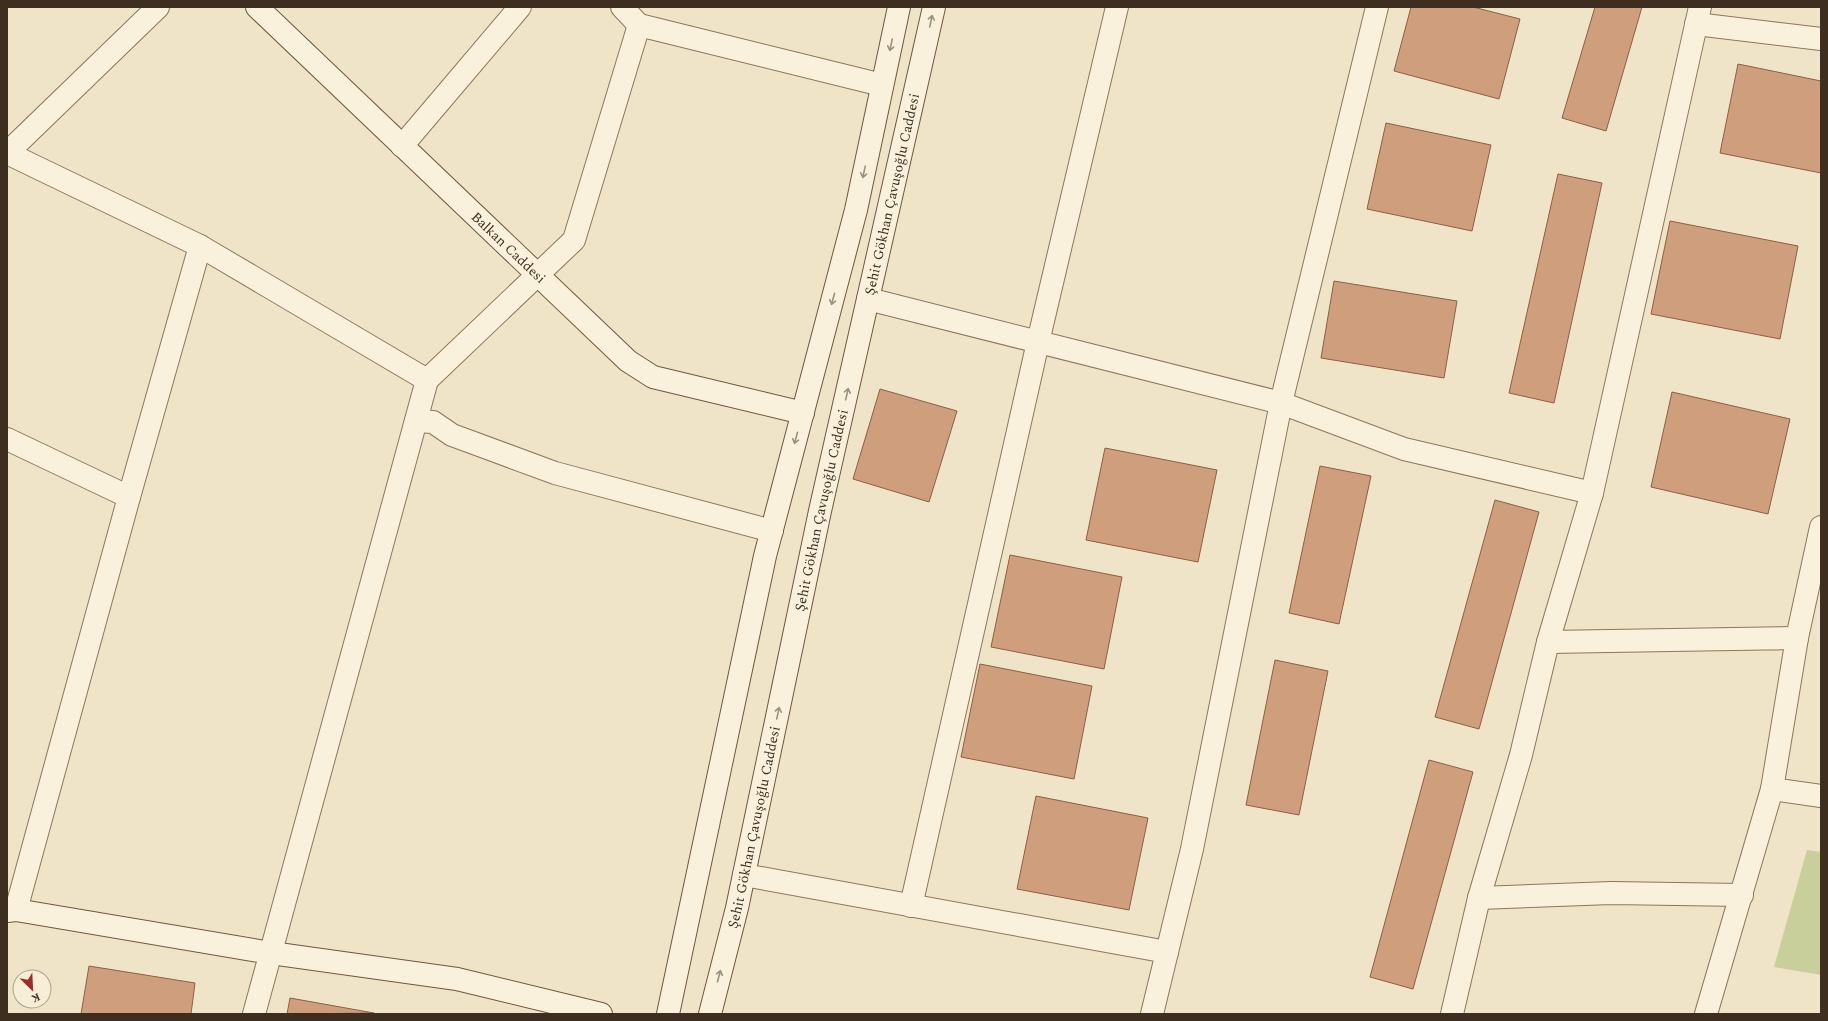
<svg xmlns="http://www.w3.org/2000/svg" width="1828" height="1021" font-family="Spectral,serif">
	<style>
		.green { fill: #c9cf9b }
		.building { fill: #cf9f7d; stroke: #8d5f41 }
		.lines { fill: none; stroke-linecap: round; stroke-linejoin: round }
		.street-casing { stroke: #8d765c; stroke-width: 24 }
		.secondary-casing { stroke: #6f573f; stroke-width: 24 }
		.street { stroke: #faf1dc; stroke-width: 22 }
		.secondary { stroke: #faf1dc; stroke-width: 22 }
		.oneway { stroke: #9c907e }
		.labels { text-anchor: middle; stroke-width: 4; stroke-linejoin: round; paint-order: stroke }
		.street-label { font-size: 14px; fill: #3d2e20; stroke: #f7eed8 }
	</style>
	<rect width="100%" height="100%" fill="#f0e4c8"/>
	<polygon class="green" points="1807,850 1821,852 1821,975 1774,967"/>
	<g class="building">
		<polygon points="1411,7 1473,7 1520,19 1499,99 1394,71"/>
		<polygon points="1595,7 1642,7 1606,131 1562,118"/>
		<polygon points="1738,64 1821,81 1821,173 1720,153"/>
		<polygon points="1386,123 1491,145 1472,231 1367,209"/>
		<polygon points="1558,174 1602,183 1554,403 1509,393"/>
		<polygon points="1670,221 1798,246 1780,339 1651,314"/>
		<polygon points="1334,281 1457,301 1444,378 1321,358"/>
		<polygon points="880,389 957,411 929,502 853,479"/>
		<polygon points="1672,392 1790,419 1768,514 1651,487"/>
		<polygon points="1105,448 1217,470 1198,562 1086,540"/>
		<polygon points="1320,466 1371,476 1339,624 1289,613"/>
		<polygon points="1495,500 1539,512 1479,729 1435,717"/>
		<polygon points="1010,555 1122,577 1104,669 991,647"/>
		<polygon points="1275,660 1328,671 1299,815 1246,805"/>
		<polygon points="980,664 1092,686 1074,779 961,757"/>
		<polygon points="1429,760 1473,772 1413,989 1370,977"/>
		<polygon points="1036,796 1148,818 1129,910 1017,889"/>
		<polygon points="89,966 195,983 191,1014 81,1014"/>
		<polygon points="290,998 374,1013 287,1014"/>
	</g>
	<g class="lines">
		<defs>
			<g id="street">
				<polyline points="622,7 639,25"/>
				<polyline points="1696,24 1821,39"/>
				<polyline points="402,146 520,7"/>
				<polyline points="7,153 200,246 427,380 574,240 639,25 882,85"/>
				<polyline points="7,153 158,7"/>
				<polyline points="868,299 1281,403 1404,449 1592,493"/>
				<polyline points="416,421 433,422 452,435 555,473 772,531"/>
				<polyline points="7,439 129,497"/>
				<polyline points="1797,638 1821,527"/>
				<polyline points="1548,642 1797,638 1772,789 1706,1014"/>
				<polyline points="1772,789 1821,796"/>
				<polyline points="744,875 1167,952"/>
				<polyline points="1479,898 1611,893 1742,895"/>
				<polyline points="911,906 1038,342 1117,7"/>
				<polyline points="16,910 129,497 200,246"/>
				<polyline points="254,1014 427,380"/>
				<polyline points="1152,1014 1192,849 1281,403 1377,7"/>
				<polyline points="1452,1014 1479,898 1521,755 1548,642 1592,493 1700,7"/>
			</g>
			<g id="secondary">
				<path id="s1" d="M257 7 628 361 653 377 803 413"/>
				<polyline points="7,911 16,910 271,953 457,979 601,1014"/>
				<polyline points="668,1014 765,556 856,210 899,7"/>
				<path id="s2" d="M710 1014 737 908 820 511 934 7"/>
			</g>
		</defs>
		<use href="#street" class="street-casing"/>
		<use href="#secondary" class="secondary-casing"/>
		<use href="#street" class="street"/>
		<use href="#secondary" class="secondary"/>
	</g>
	<defs><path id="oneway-shaft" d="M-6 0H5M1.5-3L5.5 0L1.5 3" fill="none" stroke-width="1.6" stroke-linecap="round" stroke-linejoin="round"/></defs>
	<g class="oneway">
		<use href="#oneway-shaft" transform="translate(931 21) rotate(-78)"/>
		<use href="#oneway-shaft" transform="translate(891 45) rotate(102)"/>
		<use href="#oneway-shaft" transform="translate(864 172) rotate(102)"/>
		<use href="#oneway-shaft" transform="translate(833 299) rotate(105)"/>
		<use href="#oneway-shaft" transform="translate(847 394) rotate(-77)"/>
		<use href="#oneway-shaft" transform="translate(796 438) rotate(105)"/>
		<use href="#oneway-shaft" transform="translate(778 713) rotate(-78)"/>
		<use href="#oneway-shaft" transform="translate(719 976) rotate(-75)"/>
	</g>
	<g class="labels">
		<g class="street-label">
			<text dy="5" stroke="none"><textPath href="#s2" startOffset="840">Şehit Gökhan Çavuşoğlu Caddesi</textPath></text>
			<text dy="5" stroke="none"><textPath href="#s1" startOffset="348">Balkan Caddesi</textPath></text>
			<text dy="5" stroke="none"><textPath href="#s2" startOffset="516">Şehit Gökhan Çavuşoğlu Caddesi</textPath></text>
			<text dy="5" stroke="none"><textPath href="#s2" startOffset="192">Şehit Gökhan Çavuşoğlu Caddesi</textPath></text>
		</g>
	</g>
	<rect width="1828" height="1021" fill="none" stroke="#3d2e20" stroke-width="16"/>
	<g transform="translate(32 989) rotate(156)"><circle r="19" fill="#f7eed8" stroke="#ada18e"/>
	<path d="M0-3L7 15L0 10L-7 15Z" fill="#9e2a2b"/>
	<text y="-6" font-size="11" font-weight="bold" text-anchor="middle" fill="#3d2e20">K</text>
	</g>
</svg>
